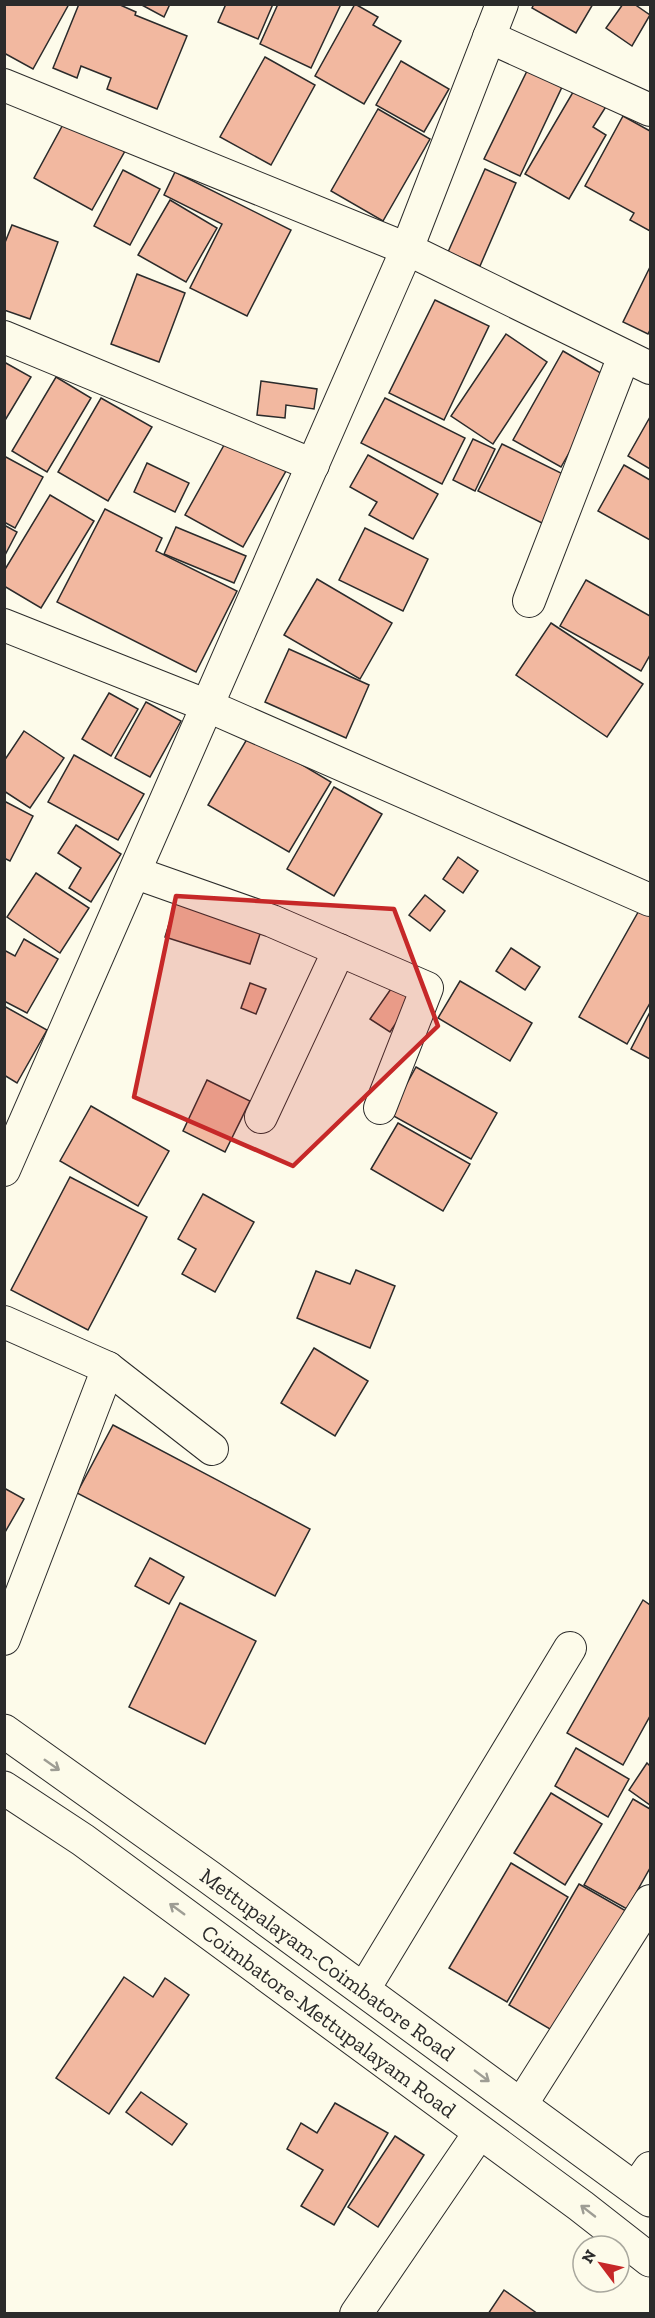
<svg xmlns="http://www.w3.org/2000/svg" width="655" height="2318" font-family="'Zilla Slab',serif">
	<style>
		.building { fill: #f2b8a0; stroke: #2b2b2b; stroke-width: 1.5 }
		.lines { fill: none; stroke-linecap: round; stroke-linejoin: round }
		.street-casing { stroke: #2b2b2b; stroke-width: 34 }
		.highway-casing { stroke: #2b2b2b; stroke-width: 35 }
		.street { stroke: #fdfbea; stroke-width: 32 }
		.highway { stroke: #fdfbea; stroke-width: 33 }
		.oneway { stroke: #9e9d94 }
		.marked { fill: #c62828; fill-opacity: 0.2; stroke: #c62828; stroke-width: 4.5; stroke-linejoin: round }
		.labels { text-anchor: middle; stroke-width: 4.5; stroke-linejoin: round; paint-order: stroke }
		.street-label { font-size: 22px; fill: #2b2b2b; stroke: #fdfbea }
	</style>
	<rect width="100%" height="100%" fill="#fdfbea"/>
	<g class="building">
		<polygon points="4,4 69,4 33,69 4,53"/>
		<polygon points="79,4 118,4 136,12 135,15 187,36 157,109 107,89 111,78 81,66 77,78 53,68"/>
		<polygon points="140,4 170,4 164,17"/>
		<polygon points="226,4 273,4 258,39 218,22"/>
		<polygon points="278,4 341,4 311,68 260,44"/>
		<polygon points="355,4 378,17 373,25 401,41 364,104 315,76"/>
		<polygon points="534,4 593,4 576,33 532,8"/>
		<polygon points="623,4 634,4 650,15 632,46 606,28"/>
		<polygon points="265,57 315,85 271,165 220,137"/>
		<polygon points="401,61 449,89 424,132 376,105"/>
		<polygon points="527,71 562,87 520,176 484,159"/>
		<polygon points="576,87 607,105 593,127 606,135 569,199 525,174"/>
		<polygon points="378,109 430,139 383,221 331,191"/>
		<polygon points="623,116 650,131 650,231 630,220 634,213 585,186"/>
		<polygon points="66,119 125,151 92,210 34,178"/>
		<polygon points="485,169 516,183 480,266 448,252"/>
		<polygon points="123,170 160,189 130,245 94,226"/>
		<polygon points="175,172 291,230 247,316 190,288 222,224 164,195"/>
		<polygon points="170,200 217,228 186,282 138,255"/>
		<polygon points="12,225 58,242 30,319 4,310 4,245"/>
		<polygon points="650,267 650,330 648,334 623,322"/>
		<polygon points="137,274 185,293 159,362 111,344"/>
		<polygon points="435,300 489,326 444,420 389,393"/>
		<polygon points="506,334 547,362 493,444 451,416"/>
		<polygon points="563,351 611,379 561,467 513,440"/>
		<polygon points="4,362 31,377 4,422"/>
		<polygon points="56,377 91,398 47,472 12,451"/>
		<polygon points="261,381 317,389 314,409 286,405 285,418 257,415"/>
		<polygon points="101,398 152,427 108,501 58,472"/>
		<polygon points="385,398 465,438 442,484 361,443"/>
		<polygon points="650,417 650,469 628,456"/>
		<polygon points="228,438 286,471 243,547 185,515"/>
		<polygon points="473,439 495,449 475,491 453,480"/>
		<polygon points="502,444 567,476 544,524 478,491"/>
		<polygon points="368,455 438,494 413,539 369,515 377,502 350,487"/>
		<polygon points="4,456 43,477 15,528 4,522"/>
		<polygon points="147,463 189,483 175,512 134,492"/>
		<polygon points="624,465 650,480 650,540 598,511"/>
		<polygon points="50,495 94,521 41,608 4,586 4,571"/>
		<polygon points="105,509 162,538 156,551 237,591 196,672 57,602"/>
		<polygon points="4,525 17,532 4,557"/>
		<polygon points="176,527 246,556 234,583 164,554"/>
		<polygon points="365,528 428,559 403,611 339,580"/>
		<polygon points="317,579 392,623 360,679 284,635"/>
		<polygon points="586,580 650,616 650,655 641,671 560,626"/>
		<polygon points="551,623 643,684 607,737 516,675"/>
		<polygon points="289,649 369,685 346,738 265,702"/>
		<polygon points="109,693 138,709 111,756 82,739"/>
		<polygon points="146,702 181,721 150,777 115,758"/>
		<polygon points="24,731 64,758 30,808 4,791 4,761"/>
		<polygon points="250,734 331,782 289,852 208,805"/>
		<polygon points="74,755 144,794 118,840 48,802"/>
		<polygon points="334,787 382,814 334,896 287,869"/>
		<polygon points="4,801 33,816 10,861 4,858"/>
		<polygon points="76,825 121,854 91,902 69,888 81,868 58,853"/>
		<polygon points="458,857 478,871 463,893 443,879"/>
		<polygon points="36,873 89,908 60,953 7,917"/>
		<polygon points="425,895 445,911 430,931 409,915"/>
		<polygon points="176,901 262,928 250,964 165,937"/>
		<polygon points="641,907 650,913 650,1003 627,1044 579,1017"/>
		<polygon points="24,939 58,959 27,1013 4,1001 4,950 15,956"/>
		<polygon points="511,948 540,967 525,990 496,971"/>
		<polygon points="460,981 532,1023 510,1061 438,1018"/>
		<polygon points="250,983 266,989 256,1014 241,1008"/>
		<polygon points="393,986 412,999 390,1032 370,1019"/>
		<polygon points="4,1006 47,1030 17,1083 4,1075"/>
		<polygon points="650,1012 650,1059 631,1049"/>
		<polygon points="416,1067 497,1113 471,1159 390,1114"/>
		<polygon points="207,1080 250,1101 225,1152 183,1131"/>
		<polygon points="91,1106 169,1151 138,1206 60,1161"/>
		<polygon points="398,1123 470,1164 443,1211 371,1169"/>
		<polygon points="70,1177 147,1217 88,1330 11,1290"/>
		<polygon points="203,1194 254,1222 215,1292 182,1274 196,1249 178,1239"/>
		<polygon points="356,1270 395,1286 370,1348 297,1318 316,1271 350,1284"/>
		<polygon points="314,1348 368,1381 335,1436 281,1403"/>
		<polygon points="113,1425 310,1529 275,1596 77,1493"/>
		<polygon points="4,1488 24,1499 4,1534"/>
		<polygon points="150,1558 184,1577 169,1604 135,1586"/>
		<polygon points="643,1600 650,1605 650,1716 623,1765 567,1733"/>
		<polygon points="180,1603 256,1641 205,1744 129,1707"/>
		<polygon points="576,1748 629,1779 608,1817 555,1786"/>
		<polygon points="647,1763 650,1766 650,1805 629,1790"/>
		<polygon points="551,1793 602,1824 565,1885 514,1853"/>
		<polygon points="633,1799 650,1809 650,1868 627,1909 584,1885"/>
		<polygon points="511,1863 568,1897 507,2002 449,1968"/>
		<polygon points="579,1884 633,1915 562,2036 509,2005"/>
		<polygon points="124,1977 153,1997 165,1978 189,1995 109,2114 56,2078"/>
		<polygon points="141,2092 187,2124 172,2145 126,2112"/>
		<polygon points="335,2103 388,2133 334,2225 301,2206 323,2170 287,2149 301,2123 317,2133"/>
		<polygon points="395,2136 424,2155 378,2227 348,2207"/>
		<polygon points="504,2290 538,2314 488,2314"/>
	</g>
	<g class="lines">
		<defs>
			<g id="street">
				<polyline points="489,37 650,110"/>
				<polyline points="4,85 407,249 650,368"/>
				<polyline points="4,337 313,465"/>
				<polyline points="529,601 624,356"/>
				<polyline points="4,625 208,706 650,900"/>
				<polyline points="136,873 272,921 427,988 380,1108"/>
				<polyline points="261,1117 339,950"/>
				<polyline points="4,1170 407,249 502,4"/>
				<polyline points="4,1322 108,1368 4,1639"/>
				<polyline points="108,1368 212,1449"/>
				<polyline points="364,1989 570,1648"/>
				<polyline points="521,2105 650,1901"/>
				<polyline points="636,2188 650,2168"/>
				<polyline points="356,2314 480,2132"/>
			</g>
			<g id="highway">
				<path id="s1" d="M4 1731 209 1877 650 2200"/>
				<path id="s2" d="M4 1788 83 1840 581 2206 650 2260"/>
			</g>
		</defs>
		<use href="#street" class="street-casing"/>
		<use href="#highway" class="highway-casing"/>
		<use href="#street" class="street"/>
		<use href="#highway" class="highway"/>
	</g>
	<defs><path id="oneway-shaft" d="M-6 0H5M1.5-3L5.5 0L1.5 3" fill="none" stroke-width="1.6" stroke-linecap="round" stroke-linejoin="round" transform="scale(1.5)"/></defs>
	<g class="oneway">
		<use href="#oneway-shaft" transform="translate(52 1765) rotate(35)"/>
		<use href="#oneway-shaft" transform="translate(177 1909) rotate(-144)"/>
		<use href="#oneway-shaft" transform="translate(482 2076) rotate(37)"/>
		<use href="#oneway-shaft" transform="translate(588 2211) rotate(-142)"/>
	</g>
	<path class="marked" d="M176 896 394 909 438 1026 293 1166 134 1097Z"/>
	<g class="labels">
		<g class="street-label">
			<text dy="8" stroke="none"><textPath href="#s1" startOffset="399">Mettupalayam-Coimbatore Road</textPath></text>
			<text dy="8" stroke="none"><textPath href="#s2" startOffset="400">Coimbatore-Mettupalayam Road</textPath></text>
		</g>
	</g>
	<rect width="655" height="2318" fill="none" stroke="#2b2b2b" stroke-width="12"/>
	<g transform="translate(601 2264) rotate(302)"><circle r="28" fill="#fdfbea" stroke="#a9a89e" stroke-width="1.5"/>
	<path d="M0-4.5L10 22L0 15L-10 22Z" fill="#c62828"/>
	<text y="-9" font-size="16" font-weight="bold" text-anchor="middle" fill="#2b2b2b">N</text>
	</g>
</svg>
